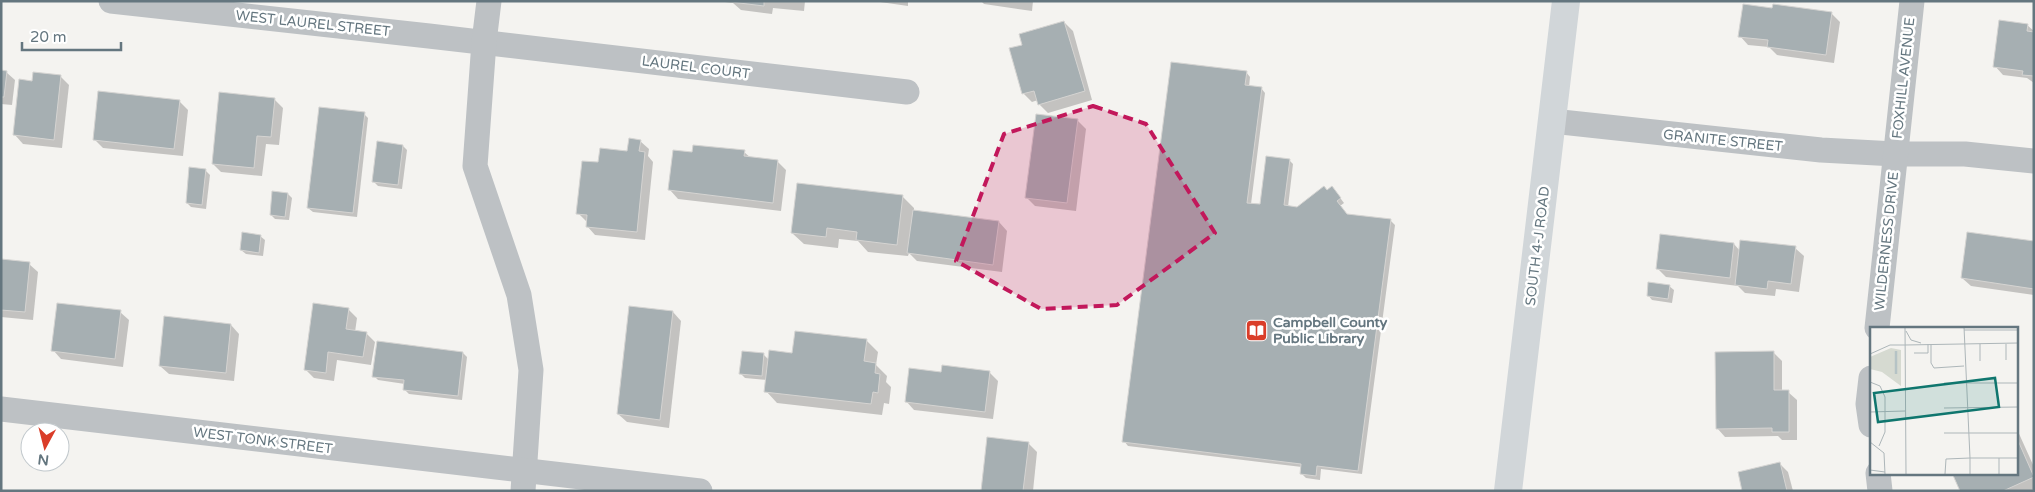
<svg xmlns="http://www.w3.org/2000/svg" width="2035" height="492" font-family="'Varela Round',sans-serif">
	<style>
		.shadow { fill: #0003 }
		.building { fill: #a6afb2; stroke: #d5d4d2 }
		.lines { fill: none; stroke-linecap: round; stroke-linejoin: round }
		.minor { stroke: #bdc1c4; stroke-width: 25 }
		.secondary { stroke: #d1d6d9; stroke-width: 28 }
		.marked { fill: #c2185b; fill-opacity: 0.2; stroke: #c2185b; stroke-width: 4; stroke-dasharray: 10 6; stroke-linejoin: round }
		.labels { text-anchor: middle; stroke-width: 5; stroke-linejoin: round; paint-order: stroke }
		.street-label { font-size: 14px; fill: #64767f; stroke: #fff }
		.poi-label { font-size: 14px; font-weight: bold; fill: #64767f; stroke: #fff; text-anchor: start }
		.inset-river { fill: none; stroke: #b5c3c5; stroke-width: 2.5 }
		.inset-road { fill: none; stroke: #adb6b9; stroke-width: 1 }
		.view { fill: #0f766e; fill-opacity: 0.15; stroke: #0f766e; stroke-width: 2.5 }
		.inset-edge { fill: none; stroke: #64767f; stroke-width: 2.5 }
	</style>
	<rect width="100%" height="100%" fill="#f4f3f0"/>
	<g class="shadow">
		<polygon points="717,1 805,1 804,11 773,8 772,14 741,10 733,3"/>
		<polygon points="873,1 908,1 908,6"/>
		<polygon points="981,1 1033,1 1032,11 984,4"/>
		<polygon points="1774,9 1831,13 1840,22 1834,63 1777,55 1769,47 1748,45 1740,36"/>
		<polygon points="1064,22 1073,31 1092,100 1048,113 1039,104 1038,100 1032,102 1023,93 1023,45"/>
		<polygon points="2027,25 2034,31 2034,83 2027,78 2003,75 1995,66"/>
		<polygon points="1,71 6,72 15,80 12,105 1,104"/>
		<polygon points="1246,72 1250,77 1249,87 1261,88 1265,93 1251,204 1261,206 1289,160 1293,164 1288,207 1297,208 1332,187 1344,203 1340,206 1347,215 1390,220 1395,225 1362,474 1321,469 1320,480 1306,478 1301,473 1302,467 1128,446 1124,441"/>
		<polygon points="60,76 69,85 62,148 23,144 15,135 33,82"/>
		<polygon points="274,99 283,108 279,145 266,144 262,176 221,172 213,164"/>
		<polygon points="179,101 188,110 183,156 103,148 94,139"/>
		<polygon points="364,114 368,118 357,217 313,212 308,208"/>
		<polygon points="1077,120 1086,129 1076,211 1035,206 1027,198"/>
		<polygon points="640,141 649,149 648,156 653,162 645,240 595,235 587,226 587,222 578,213 599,163 628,152"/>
		<polygon points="403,146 407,150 402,189 378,186 373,181"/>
		<polygon points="744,152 751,158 777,161 786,170 781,211 678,199 670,190 693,154"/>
		<polygon points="205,170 210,175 206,209 191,207 187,203"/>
		<polygon points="288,194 292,198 289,220 275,219 271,215"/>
		<polygon points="902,196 914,208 914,211 999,222 1007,231 1002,272 917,261 909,253 908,256 868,252 858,241 839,239 838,248 804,244 792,233"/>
		<polygon points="260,236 265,240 263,256 246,254 241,250"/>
		<polygon points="2034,242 2034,295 1971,286 1962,278"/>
		<polygon points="1734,244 1740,251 1795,248 1804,256 1799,292 1776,289 1775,296 1745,293 1738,286 1666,277 1657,268"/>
		<polygon points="1,261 29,264 38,272 33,320 1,317"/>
		<polygon points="1669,286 1674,290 1672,303 1652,300 1648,295"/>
		<polygon points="348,309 357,318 355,332 366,333 375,342 371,365 337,360 334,381 314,378 305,369"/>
		<polygon points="120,312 129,320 123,367 61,359 53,350"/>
		<polygon points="673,312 681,321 669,428 627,422 618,414"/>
		<polygon points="231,325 239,334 234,381 169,374 160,366"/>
		<polygon points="866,340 878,352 876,365 887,376 886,382 891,387 889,404 884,403 882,415 777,403 766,391 767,380 745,378 741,374 763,354 769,360"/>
		<polygon points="1773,352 1782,361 1782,391 1788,392 1797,400 1797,440 1782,440 1778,436 1725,437 1717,428"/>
		<polygon points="463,353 467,357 462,400 409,394 404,389 405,384 378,380 374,376"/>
		<polygon points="989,372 998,381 993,419 914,410 906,401 943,374"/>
		<polygon points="2016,427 2034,467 2034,489 2029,491 1961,491 2016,473"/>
		<polygon points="1028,443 1037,452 1033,491 982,491"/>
		<polygon points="1780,464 1788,472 1793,491 1744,491"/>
	</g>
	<g class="building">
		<polygon points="731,1 764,1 764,6 731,2"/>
		<polygon points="1743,4 1772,8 1773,4 1832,12 1826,55 1767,47 1768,40 1738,37"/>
		<polygon points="1999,20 2028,24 2027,31 2034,32 2034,76 2022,75 2023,71 1993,67"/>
		<polygon points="1064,21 1085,91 1038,105 1034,91 1022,94 1009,48 1022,45 1019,34"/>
		<polygon points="1171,62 1247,71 1245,85 1262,87 1247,203 1260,204 1266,156 1290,159 1284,205 1297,207 1324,186 1327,190 1332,186 1341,198 1337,201 1347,214 1391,219 1358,471 1317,466 1316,476 1300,474 1301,464 1122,442"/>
		<polygon points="1,70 7,71 4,97 1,97"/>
		<polygon points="33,72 61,75 54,140 13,135 19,79 32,81"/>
		<polygon points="98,91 180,100 174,149 93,140"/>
		<polygon points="219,92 275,98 271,137 257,136 254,168 212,164"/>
		<polygon points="319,107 365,112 353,213 307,208"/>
		<polygon points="1036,114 1078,119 1067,203 1025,198"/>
		<polygon points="629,138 641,140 639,151 645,152 637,232 586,227 587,215 576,214 582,161 598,162 600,148 627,151"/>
		<polygon points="377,141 403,145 398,185 372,182"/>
		<polygon points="693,145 745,150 744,156 778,160 773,203 668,190 673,150 692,152"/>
		<polygon points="189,167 206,169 202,205 186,203"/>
		<polygon points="797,183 903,195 897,245 856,240 857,232 827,228 826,237 791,233"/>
		<polygon points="272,191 288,193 285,217 270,215"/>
		<polygon points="913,210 999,221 993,265 907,253"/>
		<polygon points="242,232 261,235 259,253 240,250"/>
		<polygon points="1967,232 2034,241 2034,289 1961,278"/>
		<polygon points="1660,234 1734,243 1730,278 1656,269"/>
		<polygon points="1740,240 1796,246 1791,284 1768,281 1767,289 1735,285"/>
		<polygon points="1,259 30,262 25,312 1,310"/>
		<polygon points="1648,282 1670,285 1668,299 1647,296"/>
		<polygon points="57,303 121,310 115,359 51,351"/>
		<polygon points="313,303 349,308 346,329 367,332 363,357 328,352 326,373 304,370"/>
		<polygon points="629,306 673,311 660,420 617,414"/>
		<polygon points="164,316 231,324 226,373 159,366"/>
		<polygon points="795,331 867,339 864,361 876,363 875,373 880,374 878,393 873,392 871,404 764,392 769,350 792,353"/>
		<polygon points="377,341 463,352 458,396 403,390 404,380 372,377"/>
		<polygon points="742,351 764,353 762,376 739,374"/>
		<polygon points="1774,351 1774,390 1789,390 1789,432 1772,432 1772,428 1716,429 1715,352"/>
		<polygon points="942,365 990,371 985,412 905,402 909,368 941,372"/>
		<polygon points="2016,436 2034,477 2003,491 1960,491 1952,473 2016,473"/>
		<polygon points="987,437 1029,442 1023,491 981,491"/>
		<polygon points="1780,462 1787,491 1742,491 1738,472"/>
	</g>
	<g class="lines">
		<g class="minor">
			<polyline points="111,1 429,36 907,92"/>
			<polyline points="489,1 484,42 475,166 519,295 531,370 523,491"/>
			<polyline points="1552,121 1821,150 1895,154 1965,154 2034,161"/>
			<polyline points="1877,328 1912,1"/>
			<polyline points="1871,378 1868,404 1871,425"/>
			<polyline points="1,409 700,491"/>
			<polyline points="1878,473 1880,491"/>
		</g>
		<polyline class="secondary" points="1508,491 1566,1"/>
	</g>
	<path class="marked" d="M1093 106 1146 124 1215 233 1117 305 1041 309 956 261 1004 134Z"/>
	<defs>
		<symbol id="library-square" viewBox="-11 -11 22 22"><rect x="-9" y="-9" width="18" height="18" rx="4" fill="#da3d29" stroke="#fff"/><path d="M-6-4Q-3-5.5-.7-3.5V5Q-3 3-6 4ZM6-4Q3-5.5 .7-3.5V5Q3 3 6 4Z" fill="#fff"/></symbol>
	</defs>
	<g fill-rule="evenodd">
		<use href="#library-square" x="1244" y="318" width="25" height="25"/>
	</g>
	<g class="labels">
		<g class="street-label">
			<text transform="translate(313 23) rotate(6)" y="5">WEST LAUREL STREET</text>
			<text transform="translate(696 67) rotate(7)" y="5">LAUREL COURT</text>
			<text transform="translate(1903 78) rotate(-84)" y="5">FOXHILL AVENUE</text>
			<text transform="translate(1723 140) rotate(6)" y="5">GRANITE STREET</text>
			<text transform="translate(1886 241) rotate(-84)" y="5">WILDERNESS DRIVE</text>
			<text transform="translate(1537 246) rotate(-83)" y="5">SOUTH 4-J ROAD</text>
			<text transform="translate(263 440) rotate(7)" y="5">WEST TONK STREET</text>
		</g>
		<g class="poi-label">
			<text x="1273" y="327">Campbell County<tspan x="1273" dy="16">Public Library</tspan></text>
		</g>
	</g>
	<g transform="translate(1870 327)">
		<rect width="148" height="148" fill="#f4f3f0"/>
		<path d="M21 21 31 23V59L12 45 0 42V30Z" fill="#d6dad1"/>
		<path class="inset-river" d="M26 24V47"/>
		<path class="inset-road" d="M35 0 36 147M94 0 100 131H148M94 3H148M36 4 41 13 51 16M61 17V36L64 41 94 39M110 17V34M136 17V33M35 18 148 16M44 26H58V17M0 27 20 18H35M0 55 10 59 15 70V105L9 119M74 56H148M74 81 148 80M0 85 35 84M74 106H148M0 115 14 126 15 147M129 131V147M0 143 15 145M75 147 76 132 100 131V147"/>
		<path class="view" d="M125 51 129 80 8 95 4 66Z"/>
		<rect width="148" height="148" class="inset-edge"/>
	</g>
	<rect width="2035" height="492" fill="none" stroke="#64767f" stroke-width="5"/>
	<g transform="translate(45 447) rotate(187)"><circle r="24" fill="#ffffff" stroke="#c1c8cc"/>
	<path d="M0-4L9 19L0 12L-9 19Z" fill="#da3d29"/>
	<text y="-8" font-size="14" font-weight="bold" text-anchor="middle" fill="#64767f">N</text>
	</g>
	<path d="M22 42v8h99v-8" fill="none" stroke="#64767f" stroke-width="2.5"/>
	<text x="30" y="42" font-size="15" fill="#64767f" stroke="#ffffff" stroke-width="4" paint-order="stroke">20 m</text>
</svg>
